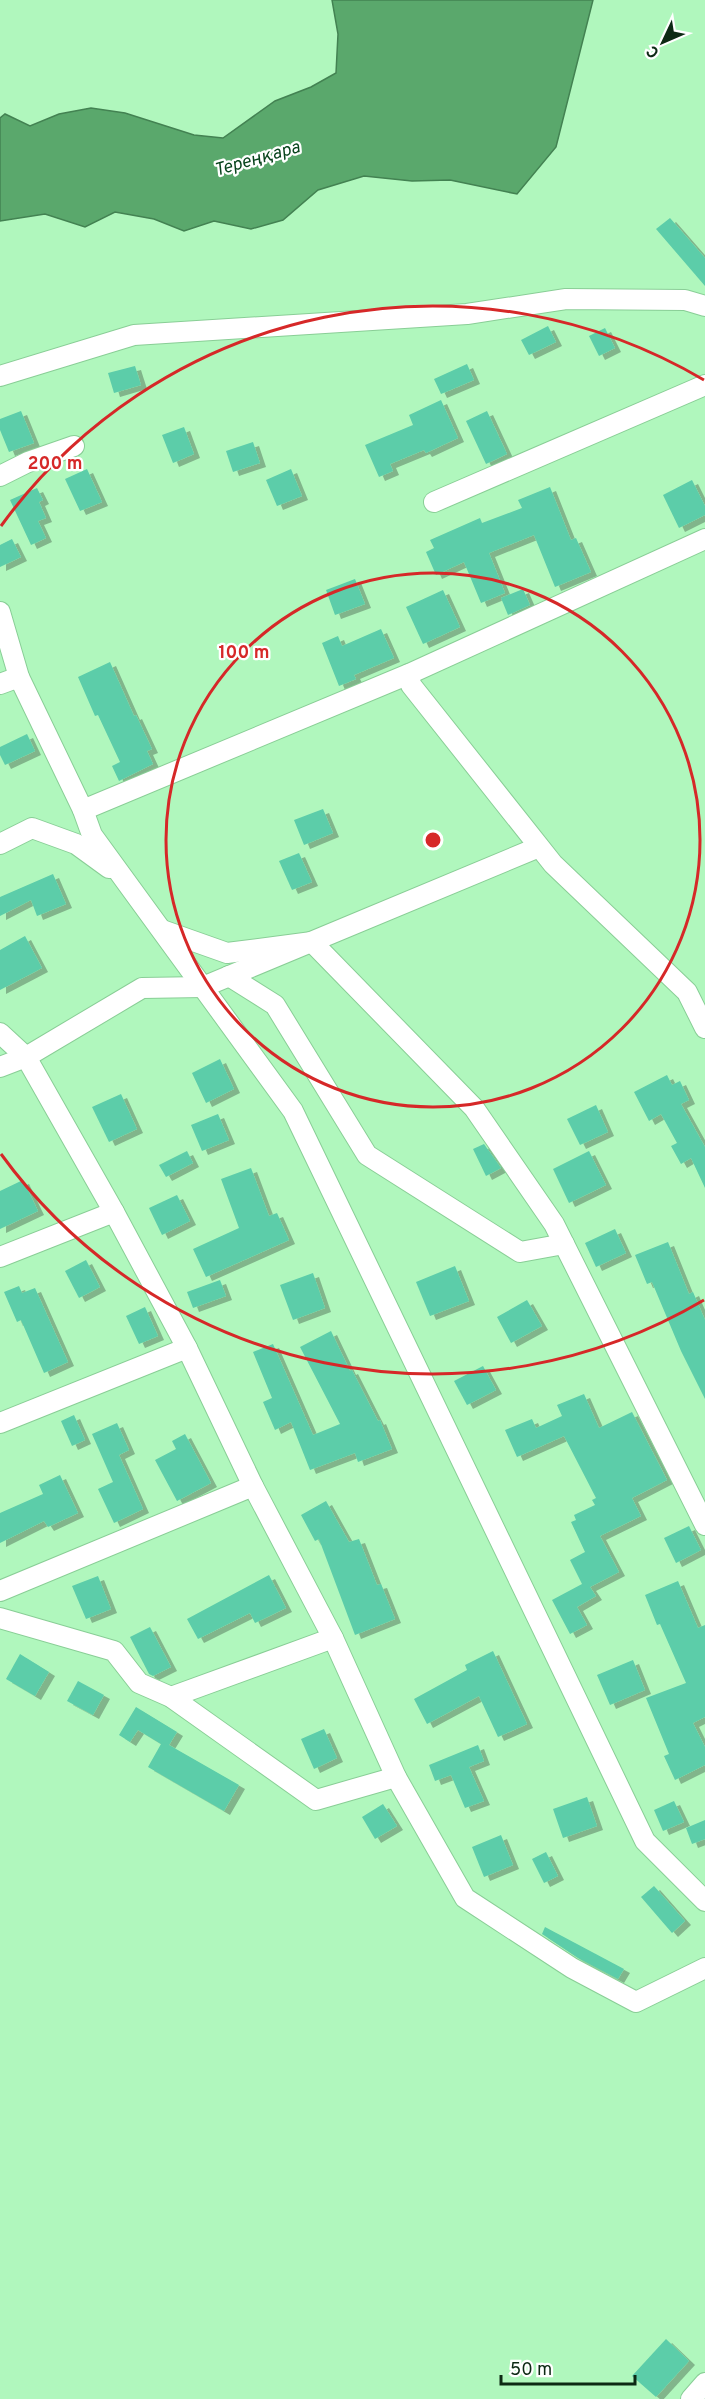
<svg xmlns="http://www.w3.org/2000/svg" width="705" height="2399" font-family="Overpass,sans-serif">
	<style>
		.water { fill: #5aa86c; stroke: #438252; stroke-width: 1.5 }
		.building { fill: #5bcda9; filter: url(#shadow) }
		.lines { fill: none; stroke-linecap: round; stroke-linejoin: round }
		.minor-casing { stroke: #89ce96; stroke-width: 22 }
		.minor { stroke: #fff; stroke-width: 20 }
		.ring { fill: none; stroke: #d62828; stroke-width: 3 }
		.labels { text-anchor: middle; stroke-width: 4.5; stroke-linejoin: round; paint-order: stroke }
		.water-label { font-size: 18px; font-style: italic; fill: #07441c; stroke: #fff }
		.centre { fill: #d62828; stroke: #fff; stroke-width: 3 }
		.ring-label { font-size: 18px; text-anchor: middle; font-weight: bold; fill: #d62828; stroke: #fff; stroke-width: 4.5; stroke-linejoin: round; paint-order: stroke }
	</style>
	<defs>
		<filter id="shadow"><feDropShadow dx="6" dy="4" stdDeviation="0" flood-color="#0004"/></filter>
	</defs>
	<rect width="100%" height="100%" fill="#b0f7bd"/>
	<polygon class="water" points="332,0 593,0 556,147 517,194 450,180 412,181 364,176 318,190 283,220 251,229 214,221 184,231 154,219 115,212 85,227 45,214 0,221 0,118 5,114 30,126 59,114 91,108 125,113 194,135 223,138 275,101 311,87 336,73 338,34"/>
	<g class="building">
		<polygon points="670,218 705,258 705,286 656,229"/>
		<polygon points="548,326 556,342 529,355 521,340"/>
		<polygon points="605,328 615,348 599,356 589,336"/>
		<polygon points="467,364 474,380 441,394 434,379"/>
		<polygon points="135,366 141,385 114,393 108,373"/>
		<polygon points="441,400 458,438 426,453 424,450 390,464 393,471 379,477 365,445 413,425 409,415"/>
		<polygon points="21,411 34,443 9,452 0,430 0,419"/>
		<polygon points="487,411 507,454 486,464 466,421"/>
		<polygon points="184,427 194,454 173,463 162,435"/>
		<polygon points="253,442 260,463 233,472 226,451"/>
		<polygon points="87,469 102,502 80,511 65,479"/>
		<polygon points="291,469 302,496 277,506 266,480"/>
		<polygon points="692,480 705,506 705,515 679,528 663,495"/>
		<polygon points="550,487 571,540 576,538 591,572 555,587 534,535 489,553 505,593 481,603 464,562 436,575 426,552 434,548 430,540 480,518 482,523 522,508 518,500"/>
		<polygon points="37,488 43,500 39,502 46,518 38,521 46,538 31,545 10,500"/>
		<polygon points="12,539 21,557 0,567 0,545"/>
		<polygon points="355,579 365,604 335,615 326,590"/>
		<polygon points="523,589 530,605 508,615 501,598"/>
		<polygon points="443,590 460,627 423,644 406,607"/>
		<polygon points="381,629 394,658 354,675 356,679 339,686 322,643 338,636 342,646"/>
		<polygon points="110,662 134,716 136,715 152,749 147,751 153,764 119,781 112,766 120,762 98,715 95,716 78,677"/>
		<polygon points="27,734 35,751 5,765 0,755 0,747"/>
		<polygon points="323,809 333,833 304,845 294,820"/>
		<polygon points="299,853 312,882 292,890 279,861"/>
		<polygon points="53,874 66,904 37,916 31,900 0,916 0,897"/>
		<polygon points="25,936 42,968 0,990 0,950"/>
		<polygon points="220,1059 234,1089 206,1103 192,1073"/>
		<polygon points="667,1075 672,1085 680,1081 689,1100 681,1104 705,1147 705,1188 691,1158 681,1164 671,1146 677,1143 661,1114 649,1121 634,1092"/>
		<polygon points="121,1094 137,1129 109,1142 92,1107"/>
		<polygon points="596,1105 608,1132 580,1145 567,1119"/>
		<polygon points="218,1114 229,1140 202,1151 191,1125"/>
		<polygon points="484,1144 501,1168 486,1176 473,1149"/>
		<polygon points="187,1151 193,1163 166,1177 159,1165"/>
		<polygon points="589,1151 606,1185 569,1203 553,1169"/>
		<polygon points="251,1168 269,1216 277,1213 289,1240 206,1277 193,1249 239,1228 221,1179"/>
		<polygon points="23,1180 38,1211 0,1229 0,1191"/>
		<polygon points="177,1195 190,1221 162,1235 149,1208"/>
		<polygon points="615,1229 626,1253 596,1267 585,1243"/>
		<polygon points="668,1242 689,1294 693,1292 705,1320 705,1399 681,1351 652,1282 647,1284 635,1255"/>
		<polygon points="86,1260 100,1287 79,1298 65,1271"/>
		<polygon points="455,1266 469,1301 430,1316 416,1282"/>
		<polygon points="313,1273 325,1308 293,1320 280,1285"/>
		<polygon points="220,1280 226,1296 193,1308 187,1292"/>
		<polygon points="19,1286 22,1293 35,1288 68,1362 44,1373 21,1320 17,1322 4,1292"/>
		<polygon points="527,1300 542,1326 511,1343 497,1317"/>
		<polygon points="145,1307 158,1336 139,1344 126,1316"/>
		<polygon points="331,1331 350,1371 352,1370 378,1421 380,1420 392,1449 358,1462 355,1453 310,1470 291,1422 275,1430 263,1402 272,1398 253,1352 273,1344 313,1435 340,1424 300,1347"/>
		<polygon points="483,1366 496,1390 467,1405 454,1381"/>
		<polygon points="584,1394 599,1428 632,1412 667,1480 632,1498 641,1516 600,1536 619,1572 590,1587 596,1596 577,1607 587,1625 570,1634 552,1600 582,1584 570,1560 585,1552 571,1522 576,1520 574,1515 595,1505 592,1500 596,1498 564,1436 517,1457 505,1430 532,1419 536,1428 562,1416 557,1405"/>
		<polygon points="74,1415 85,1440 72,1446 61,1421"/>
		<polygon points="117,1423 129,1450 119,1455 143,1509 114,1523 98,1489 113,1482 92,1434"/>
		<polygon points="185,1434 211,1483 177,1501 155,1460 176,1449 172,1441"/>
		<polygon points="60,1475 78,1513 48,1527 44,1521 0,1543 0,1513 43,1494 39,1485"/>
		<polygon points="326,1501 349,1542 359,1539 377,1585 381,1584 395,1619 355,1635 319,1539 315,1541 301,1515"/>
		<polygon points="689,1526 701,1550 676,1563 664,1538"/>
		<polygon points="269,1575 286,1608 255,1623 250,1613 198,1639 187,1619"/>
		<polygon points="98,1576 111,1609 86,1619 72,1586"/>
		<polygon points="678,1581 698,1628 705,1625 705,1717 693,1723 705,1747 705,1765 675,1780 664,1756 669,1754 646,1698 686,1683 660,1624 657,1625 645,1595"/>
		<polygon points="150,1627 171,1667 153,1676 149,1674 130,1637"/>
		<polygon points="493,1651 527,1724 498,1737 479,1696 427,1724 414,1699 467,1670 465,1665"/>
		<polygon points="20,1654 49,1672 35,1696 6,1679"/>
		<polygon points="633,1660 645,1690 610,1705 597,1675"/>
		<polygon points="78,1681 104,1695 93,1715 67,1701"/>
		<polygon points="136,1707 177,1732 169,1745 239,1785 224,1811 148,1767 161,1744 138,1730 130,1742 119,1735"/>
		<polygon points="324,1729 337,1758 314,1769 301,1739"/>
		<polygon points="478,1745 484,1761 469,1767 484,1801 465,1808 451,1775 435,1781 429,1765"/>
		<polygon points="587,1797 597,1826 563,1838 553,1809"/>
		<polygon points="674,1801 684,1822 663,1831 654,1810"/>
		<polygon points="383,1804 397,1826 375,1839 362,1817"/>
		<polygon points="705,1820 705,1839 692,1844 686,1828"/>
		<polygon points="501,1835 513,1865 484,1877 472,1847"/>
		<polygon points="546,1852 558,1876 544,1883 532,1859"/>
		<polygon points="654,1886 685,1921 672,1933 641,1897"/>
		<polygon points="545,1927 624,1969 618,1979 578,1958 542,1934"/>
		<polygon points="666,2339 689,2361 656,2397 632,2376"/>
	</g>
	<g class="lines">
		<defs>
			<g id="minor">
				<polyline points="0,376 134,335 467,314 566,299 685,300 705,306"/>
				<polyline points="0,476 28,462 74,446"/>
				<polyline points="434,502 705,385"/>
				<polyline points="0,612 19,677 83,810 92,835 293,1111 645,1841 705,1901"/>
				<polyline points="409,674 411,685 553,864 687,992 705,1028"/>
				<polyline points="0,684 19,677"/>
				<polyline points="83,810 409,674 705,539"/>
				<polyline points="0,844 32,828 76,844 109,868"/>
				<polyline points="162,930 227,953 312,942 474,1108 554,1224 705,1525"/>
				<polyline points="229,976 275,1005 367,1155 520,1252 564,1244"/>
				<polyline points="0,1033 26,1057 114,1212"/>
				<polyline points="0,1067 26,1057 142,988 203,987 539,847"/>
				<polyline points="0,1257 114,1212 187,1348 253,1486"/>
				<polyline points="0,1423 187,1348"/>
				<polyline points="0,1591 253,1486 333,1638"/>
				<polyline points="0,1618 114,1651 139,1683 171,1697 316,1800 396,1777 465,1898 572,1968 636,2002 705,1968"/>
				<polyline points="171,1697 333,1638 396,1777"/>
				<polyline points="691,2399 705,2383"/>
			</g>
		</defs>
		<use href="#minor" class="minor-casing"/>
		<use href="#minor" class="minor"/>
	</g>
	<g class="ring">
		<circle cx="433" cy="840" r="267"/>
		<path d="M704 1300A534 534 0 0 1 1 1154M1 526A534 534 0 0 1 704 380"/>
	</g>
	<g class="labels">
		<g class="water-label">
			<text transform="translate(257 158) rotate(-16)" y="6">Тереңқара</text>
		</g>
	</g>
	<circle cx="433" cy="840" r="9" class="centre"/>
	<g class="ring-label">
		<text x="55" y="469">200 m</text>
		<text x="244" y="658">100 m</text>
	</g>
	<g transform="translate(663 42) rotate(226)" stroke="#ffffff" stroke-width="4.5" paint-order="stroke">
	<path d="M0-4.5L10 22L0 15L-10 22Z" fill="#0d2914"/>
	<text y="-9" font-size="16" font-weight="bold" text-anchor="middle" fill="#0d2914">С</text>
	</g>
	<path d="M501 2375v9h134v-9" fill="none" stroke="#0d2914" stroke-width="3"/>
	<text x="510" y="2375" font-size="18" fill="#0d2914" stroke="#ffffff" stroke-width="4.5" paint-order="stroke">50 m</text>
</svg>
